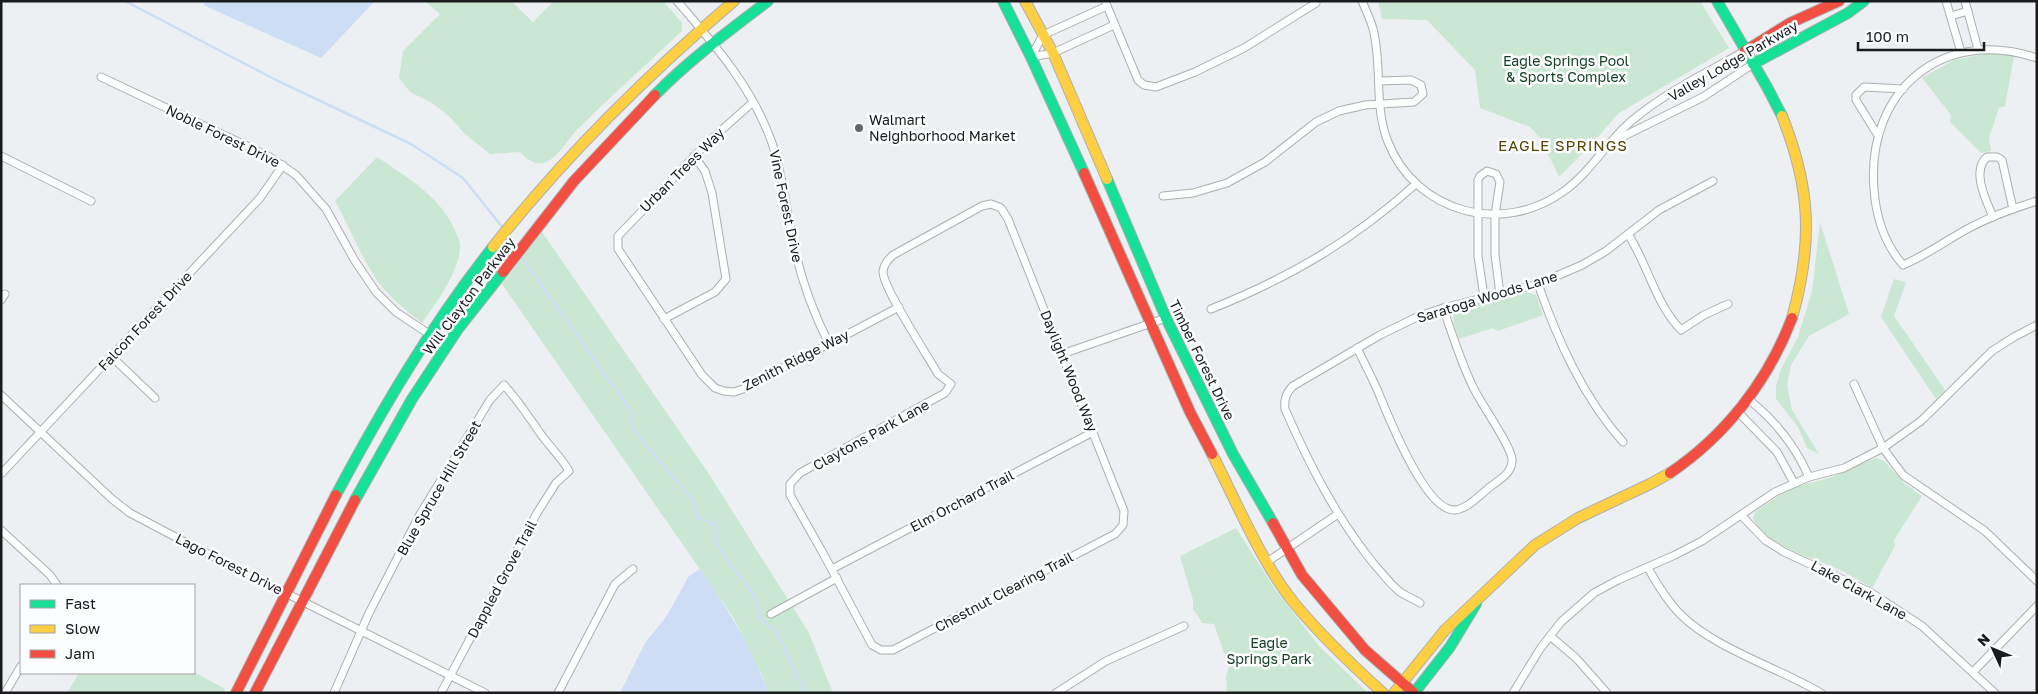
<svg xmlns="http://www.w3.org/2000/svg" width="2038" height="694" font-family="'Golos Text',sans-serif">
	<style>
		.green { fill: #cae7d3 }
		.water { fill: #cdddf6 }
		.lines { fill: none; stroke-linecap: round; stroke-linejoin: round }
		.stream { stroke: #cdddf6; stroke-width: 2.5 }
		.street-casing { stroke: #acaeaf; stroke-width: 9 }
		.fast-casing { stroke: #acaeaf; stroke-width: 12 }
		.slow-casing { stroke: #acaeaf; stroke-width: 12 }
		.jam-casing { stroke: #acaeaf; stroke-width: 12 }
		.street { stroke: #fcfdfd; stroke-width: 7 }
		.fast { stroke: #16e098; stroke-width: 10 }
		.slow { stroke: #ffcf43; stroke-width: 10 }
		.jam { stroke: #f24e42; stroke-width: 10 }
		.poi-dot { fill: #636668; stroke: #fbfdff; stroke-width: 2 }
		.labels { text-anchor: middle; stroke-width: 5; stroke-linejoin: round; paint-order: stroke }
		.park-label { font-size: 14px; fill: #154124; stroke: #fbfdff }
		.street-label { font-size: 14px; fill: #191b1d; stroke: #fbfdff }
		.poi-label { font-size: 14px; fill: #191b1d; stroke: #fbfdff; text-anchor: start }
		.neighbourhood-label { font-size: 15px; letter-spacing: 1px; fill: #594403; stroke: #fbfdff }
	</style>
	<rect width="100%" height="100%" fill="#edf0f2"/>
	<g class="green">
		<path d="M425 1H511L533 22 554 1H663L682 23V31C647 64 612 95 578 129 568 138 559 157 546 162 536 166 525 159 520 152L490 154 465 134 450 117 432 103 410 92 399 78 403 51 440 14Z"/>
		<polygon points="1378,1 1700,1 1729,48 1619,113 1588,148 1559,177 1541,139 1530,127 1480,108 1475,70 1427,20 1382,19"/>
		<polygon points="1989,53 2014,56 2005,106 1999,108 1989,138 1991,151 1981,153 1950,122 1951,115 1922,78 1954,60"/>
		<path d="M377 157C407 177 443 198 456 233 458 238 461 243 460 248 459 272 436 303 422 323 407 311 391 299 379 283 361 258 350 228 335 201Z"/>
		<polygon points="1820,222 1849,314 1809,336 1791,365 1787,385 1792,410 1819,454 1807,448 1798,427 1776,399 1776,386 1781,369 1798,337 1812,291"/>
		<polygon points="542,232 709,474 809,633 833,693 768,693 762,675 733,617 502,284"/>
		<polygon points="1894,279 1906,282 1894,316 1945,390 1936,399 1881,317"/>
		<path d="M1527 292 1536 295 1543 315 1498 331 1493 328 1459 339C1456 329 1449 318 1457 308Z"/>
		<path d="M1876 458 1884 461 1905 484 1922 496 1894 540 1895 546 1872 588C1863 582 1854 577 1844 572 1817 558 1768 548 1753 519L1755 512 1786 491 1799 486 1832 477Z"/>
		<polygon points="1236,528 1275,589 1319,646 1368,693 1227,693 1226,676 1229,667 1214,624 1202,623 1197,614 1193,610 1193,600 1180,556"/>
		<polygon points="194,672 225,689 224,693 67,693 79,673"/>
	</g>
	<g class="water">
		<polygon points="207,1 375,1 321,58 203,5"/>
		<path d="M700 569C727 608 753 648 768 693H620L645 643 666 617 689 576Z"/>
	</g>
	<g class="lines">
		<g class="stream">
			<polyline points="125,1 274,79 411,144 463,178 503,228"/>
			<polyline points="507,235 516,249"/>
			<polyline points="519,254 632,412 632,428 693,501 698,518 715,524 718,547 756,598 760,618 779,635 805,693"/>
		</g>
		<defs>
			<g id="street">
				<path d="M677 1C714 44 753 88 772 143 782 173 786 205 792 236 799 274 812 310 829 344"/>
				<polyline points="1105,1 1138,80 1144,85 1156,87 1195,72 1244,48 1316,3"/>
				<path d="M1362 1C1366 11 1372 22 1374 33 1382 69 1374 107 1388 142 1416 213 1503 236 1564 191 1592 171 1608 139 1635 118 1668 91 1708 72 1745 51"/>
				<polyline points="1946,1 1961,52"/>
				<polyline points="1965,1 1978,49"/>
				<polyline points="1951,16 1968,11"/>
				<polyline points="1031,57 1043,35 1107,6"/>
				<polyline points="1031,57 1053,53 1114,25"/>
				<path d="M2037 58C1942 26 1866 91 1874 189 1876 218 1884 243 1903 265 1927 255 1948 239 1971 227 1992 216 2014 208 2037 201"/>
				<polyline points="101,77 268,156 296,175 326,209 355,261 376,292 396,312 447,346"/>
				<polyline points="753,102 706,144 618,236 618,249 702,375 715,388 724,391 734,392 743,389 899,307"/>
				<polyline points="1877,134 1856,100 1856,95 1864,87 1903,89"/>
				<polyline points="1618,139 1703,97 1753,64"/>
				<polyline points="1,156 91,201"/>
				<polyline points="1163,196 1193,193 1227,183 1265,162 1316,122 1339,111 1365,105 1414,102 1423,94 1421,85 1411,80 1379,81"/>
				<path d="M991 204 1001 208 1008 219 1124 511 1123 525 1115 534 893 650H881L872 645 824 555 790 495V484L800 473 945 393 951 384 938 374C928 356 882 287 883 271 884 264 888 260 893 255L982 206Z"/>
				<path d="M1993 217C1986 200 1971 171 1987 157H1997L2002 160 2013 209"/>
				<path d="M1628 234C1648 265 1655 303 1681 330L1704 315 1728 304"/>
				<path d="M1538 284C1558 341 1583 397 1623 442"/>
				<polyline points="1484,297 1478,256 1478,180 1480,176 1487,171 1496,174 1500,182 1495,215 1495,255 1500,294"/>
				<polyline points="1,300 5,294"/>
				<path d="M1211 309C1291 277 1352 241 1416 184"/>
				<polyline points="664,319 715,292 726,279 712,193 705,171 694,156"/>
				<path d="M1357 348C1364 362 1371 376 1377 389 1387 413 1425 512 1455 510 1467 509 1480 495 1490 487 1499 480 1513 473 1512 459 1511 446 1482 405 1474 389 1461 363 1453 336 1443 308"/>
				<polyline points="1062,354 1166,318"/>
				<polyline points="112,357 155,398"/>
				<polyline points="1854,384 1883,448 1903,475 1985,531 2037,581"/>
				<polyline points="1,395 112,499 130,513 202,551 485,693"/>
				<path d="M1748 399C1776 421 1795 445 1809 477"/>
				<polyline points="1739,413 1777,452 1794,483"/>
				<polyline points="1,474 260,198 283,165"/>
				<polyline points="1741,515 1765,540 1784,552 1870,592 1922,626 1995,693"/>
				<polyline points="1,530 50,575 57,585"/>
				<polyline points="1267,562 1338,514"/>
				<path d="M1648 568C1657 584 1667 601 1681 615 1716 649 1777 667 1821 693"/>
				<polyline points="832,569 1093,432"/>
				<path d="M1420 603C1414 599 1406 596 1400 592 1390 584 1383 574 1374 564 1336 517 1309 464 1285 409 1284 399 1286 393 1293 386L1380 335 1417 317 1443 308 1538 284 1582 265 1606 251 1659 210 1713 181"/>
				<polyline points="771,614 837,578"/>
				<polyline points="1550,636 1576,658 1607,693"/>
				<polyline points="1973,672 2037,606"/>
				<polyline points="5,693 21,666"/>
				<path d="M334 693 369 613 419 516 490 400 504 385C518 400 528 416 540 433 549 446 561 457 569 471L556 483 537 513 441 693"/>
				<polyline points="558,693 615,584 633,569"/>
				<polyline points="1056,693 1106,661 1184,626"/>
				<polyline points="1513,693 1540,649 1561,622 1594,593 1618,580 1675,555 1702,541 1775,492 1809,477 1844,468 1883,448 1921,421 1992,351 2014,337 2037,325"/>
			</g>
			<g id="fast">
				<polyline points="1003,1 1031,57 1084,173"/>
				<polyline points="1717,1 1767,87 1782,116"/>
				<polyline points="1753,64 1848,13 1864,1"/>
				<path d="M655 95C689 60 729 31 768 1"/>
				<polyline points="1107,179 1166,318 1233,454 1273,523"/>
				<path d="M336 495C382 409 432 324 493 247"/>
				<polyline points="355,500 412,399 458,329 503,272"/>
				<polyline points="1414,693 1450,647 1476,604"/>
			</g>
			<g id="slow">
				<polyline points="1025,1 1053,53 1107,179"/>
				<path d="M1782 116C1811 188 1813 243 1792 318"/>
				<path d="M493 247C565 156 646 76 734 1"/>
				<path d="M1212 454C1236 501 1262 564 1295 604 1321 636 1352 665 1383 693"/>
				<polyline points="1394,693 1445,630 1535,545 1578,518 1650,484 1670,473"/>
			</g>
			<g id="jam">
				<polyline points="1745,51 1790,23 1839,1"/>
				<polyline points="1084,173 1190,412 1212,454"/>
				<polyline points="503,272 574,181 655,95"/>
				<path d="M1670 473C1726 435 1768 381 1792 318"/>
				<polyline points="1273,523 1302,575 1365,650 1414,693"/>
				<polyline points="236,693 336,495"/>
				<polyline points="255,693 355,500"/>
			</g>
		</defs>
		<use href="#street" class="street-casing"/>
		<use href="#fast" class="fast-casing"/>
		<use href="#slow" class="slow-casing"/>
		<use href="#jam" class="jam-casing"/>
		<use href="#street" class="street"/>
		<use href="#fast" class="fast"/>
		<use href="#slow" class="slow"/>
		<use href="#jam" class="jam"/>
	</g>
	<circle class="poi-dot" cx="859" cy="128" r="5"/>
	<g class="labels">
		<g class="park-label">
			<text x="1566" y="66">Eagle Springs Pool<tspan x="1566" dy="16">&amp; Sports Complex</tspan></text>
			<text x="1269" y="648">Eagle<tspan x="1269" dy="16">Springs Park</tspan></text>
		</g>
		<g class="street-label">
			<text transform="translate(1733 61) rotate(-30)" y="5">Valley Lodge Parkway</text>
			<text transform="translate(223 136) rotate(26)" y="5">Noble Forest Drive</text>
			<text transform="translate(682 170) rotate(-45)" y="5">Urban Trees Way</text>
			<text transform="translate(786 206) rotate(78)" y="5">Vine Forest Drive</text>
			<text transform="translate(469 296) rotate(-53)" y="5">Will Clayton Parkway</text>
			<text transform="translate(1487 297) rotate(-17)" y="5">Saratoga Woods Lane</text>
			<text transform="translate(145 321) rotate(-47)" y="5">Falcon Forest Drive</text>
			<text transform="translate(796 360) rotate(-27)" y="5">Zenith Ridge Way</text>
			<text transform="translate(1202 360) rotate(64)" y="5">Timber Forest Drive</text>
			<text transform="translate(1069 371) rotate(68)" y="5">Daylight Wood Way</text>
			<text transform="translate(871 435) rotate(-29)" y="5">Claytons Park Lane</text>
			<text transform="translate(439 488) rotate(-60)" y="5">Blue Spruce Hill Street</text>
			<text transform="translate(962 501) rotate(-28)" y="5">Elm Orchard Trail</text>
			<text transform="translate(229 564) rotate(27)" y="5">Lago Forest Drive</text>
			<text transform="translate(502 579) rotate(-62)" y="5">Dappled Grove Trail</text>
			<text transform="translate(1859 590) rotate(29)" y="5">Lake Clark Lane</text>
			<text transform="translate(1004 592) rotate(-28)" y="5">Chestnut Clearing Trail</text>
		</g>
		<g class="poi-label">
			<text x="869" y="125">Walmart<tspan x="869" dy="16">Neighborhood Market</tspan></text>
		</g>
		<g class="neighbourhood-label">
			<text x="1563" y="151">EAGLE SPRINGS</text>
		</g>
	</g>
	<rect width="2038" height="694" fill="none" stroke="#191b1d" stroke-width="5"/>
	<rect x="20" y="584" width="175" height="90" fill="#fbfdff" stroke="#a1a3a5"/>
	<rect x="30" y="600" width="25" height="8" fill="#16e098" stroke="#a1a3a5"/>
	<text x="65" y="609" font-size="15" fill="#191b1d">Fast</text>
	<rect x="30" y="625" width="25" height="8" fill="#ffcf43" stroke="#a1a3a5"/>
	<text x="65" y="634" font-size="15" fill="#191b1d">Slow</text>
	<rect x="30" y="650" width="25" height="8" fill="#f24e42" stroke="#a1a3a5"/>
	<text x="65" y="659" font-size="15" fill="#191b1d">Jam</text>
	<g transform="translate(1993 649) rotate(314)" stroke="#fbfdff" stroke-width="4" paint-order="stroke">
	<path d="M0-4L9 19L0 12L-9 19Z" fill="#191b1d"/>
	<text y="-8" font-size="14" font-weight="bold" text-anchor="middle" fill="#191b1d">N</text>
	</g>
	<path d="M1858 42v8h126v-8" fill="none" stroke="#191b1d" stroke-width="2.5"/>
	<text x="1866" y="42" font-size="15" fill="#191b1d" stroke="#fbfdff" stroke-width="4" paint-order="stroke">100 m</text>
</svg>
